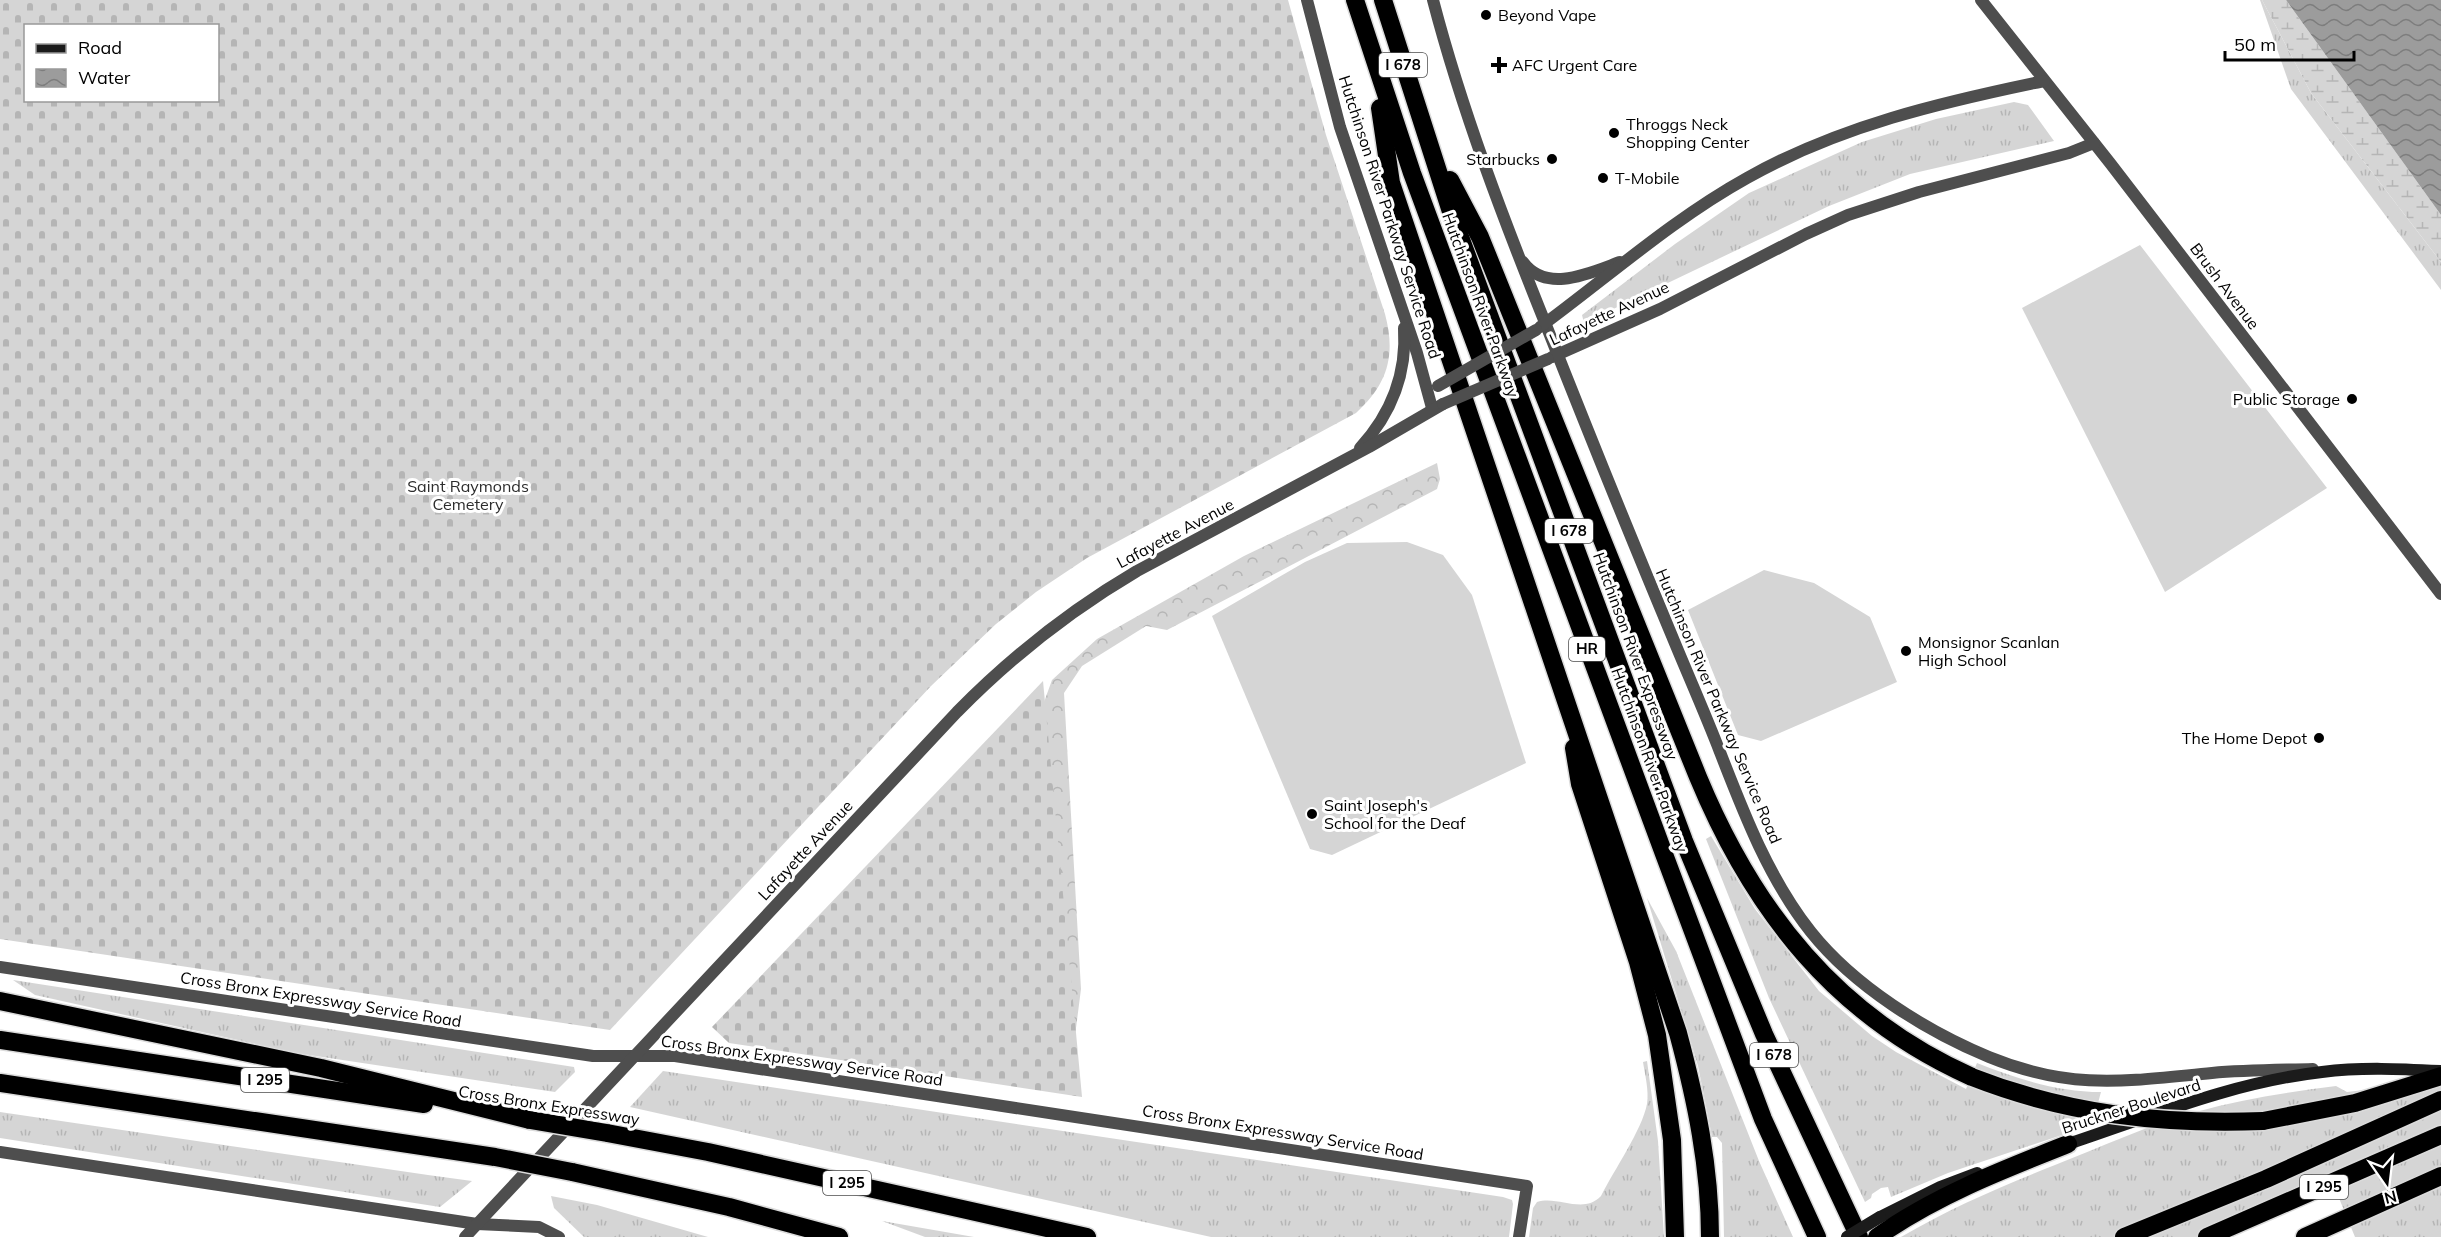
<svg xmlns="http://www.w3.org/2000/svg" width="2441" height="1237" font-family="Mulish,sans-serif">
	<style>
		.grass { fill: url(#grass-tufts) }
		.forest { fill: url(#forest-crowns) }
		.wetland { fill: url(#wetland-marsh) }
		.cemetery { fill: url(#cemetery-stones); fill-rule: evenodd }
		.pitch { fill: #d5d5d5 }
		.water { fill: url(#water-waves) }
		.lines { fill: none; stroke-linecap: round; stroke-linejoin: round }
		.motorway-casing { stroke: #dbdbdb; stroke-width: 21 }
		.minor { stroke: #4e4e4e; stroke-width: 12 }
		.tertiary { stroke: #4e4e4e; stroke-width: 12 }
		.secondary { stroke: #1b1b1b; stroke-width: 12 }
		.motorway { stroke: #000; stroke-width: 18 }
		.motorway-bridge-casing { stroke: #dbdbdb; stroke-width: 21; stroke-linecap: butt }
		.tertiary-bridge { stroke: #4e4e4e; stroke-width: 12 }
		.secondary-bridge { stroke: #1b1b1b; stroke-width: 12 }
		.motorway-bridge { stroke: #000; stroke-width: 18 }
		.poi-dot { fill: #000; stroke: #fff; stroke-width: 2 }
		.labels { text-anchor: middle; stroke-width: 6; stroke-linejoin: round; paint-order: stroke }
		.shield { fill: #fff; stroke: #4c4c4c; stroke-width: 1.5 }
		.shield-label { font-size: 15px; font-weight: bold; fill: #000 }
		.poi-label { font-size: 16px; fill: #000; stroke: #fff; text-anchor: start }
		.street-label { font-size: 16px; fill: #000; stroke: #fff }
		.park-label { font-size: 16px; fill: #2c2c2c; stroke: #fff }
	</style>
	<defs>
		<pattern id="grass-tufts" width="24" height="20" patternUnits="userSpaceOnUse" patternTransform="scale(1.5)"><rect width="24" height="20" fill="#d5d5d5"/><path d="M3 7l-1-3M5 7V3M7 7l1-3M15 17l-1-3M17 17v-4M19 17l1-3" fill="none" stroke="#b5b5b5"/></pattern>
		<pattern id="forest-crowns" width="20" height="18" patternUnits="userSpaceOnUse" patternTransform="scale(1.5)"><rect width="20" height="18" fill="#d5d5d5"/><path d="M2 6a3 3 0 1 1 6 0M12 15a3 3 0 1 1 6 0" fill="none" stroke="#b5b5b5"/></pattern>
		<pattern id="wetland-marsh" width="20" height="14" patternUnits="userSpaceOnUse" patternTransform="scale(1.5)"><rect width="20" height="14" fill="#d5d5d5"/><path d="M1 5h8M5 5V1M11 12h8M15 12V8" fill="none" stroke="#b5b5b5"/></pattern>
		<pattern id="cemetery-stones" width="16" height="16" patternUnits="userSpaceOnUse" patternTransform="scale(1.5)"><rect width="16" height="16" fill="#d5d5d5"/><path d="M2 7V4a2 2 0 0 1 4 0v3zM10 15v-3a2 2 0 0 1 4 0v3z" fill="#b5b5b5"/></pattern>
		<pattern id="water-waves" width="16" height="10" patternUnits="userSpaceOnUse" patternTransform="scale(1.5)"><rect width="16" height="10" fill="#9c9c9c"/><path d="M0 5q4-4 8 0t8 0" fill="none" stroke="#7d7d7d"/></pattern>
	</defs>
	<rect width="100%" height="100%" fill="#fff"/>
	<g class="grass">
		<polygon points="2260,0 2262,0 2311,93 2441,262 2441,290 2291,89"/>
		<polygon points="2014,102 2028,105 2054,141 1910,174 1829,206 1584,323 1582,315 1675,244 1749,193 1862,142 1936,119"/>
		<path d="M1711 836 1755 909 1819 991 1872 1036 1896 1052 1966 1089 1977 1063C2017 1079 2058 1092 2101 1092L2092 1125 1948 1173 1891 1197 1888 1187 1881 1188 1872 1194 1871 1198 1865 1202 1769 998 1706 839Z"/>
		<polygon points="1647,898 1676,951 1759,1161 1793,1237 1724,1237 1722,1143 1717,1137 1712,1137 1698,1066"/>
		<polygon points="13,980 574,1067 575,1072 555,1092 296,1053 35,995"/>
		<path d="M1647 1061 1658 1141 1664 1237H1529L1533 1208 1537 1202C1558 1195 1583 1215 1601 1196 1614 1170 1642 1130 1647 1104 1649 1090 1645 1075 1643 1062Z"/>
		<polygon points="663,1071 1503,1197 1512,1200 1513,1204 1509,1237 1211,1237 630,1107"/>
		<path d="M2441 1081V1237H2355L2334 1186 2218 1237H1901C1950 1208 2002 1186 2055 1165 2101 1147 2148 1125 2196 1112 2242 1099 2289 1092 2336 1086L2347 1092Z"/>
		<polygon points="0,1112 428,1175 472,1181 440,1207 0,1138"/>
		<polygon points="551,1196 597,1205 708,1237 584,1237 554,1208"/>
		<polygon points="882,1221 974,1237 925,1237"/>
	</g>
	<polygon class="forest" points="1437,463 1440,479 1437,489 1167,630 1146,626 1082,666 1064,693 1081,989 1071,1067 1039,716 1052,680 1097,639 1244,556"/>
	<polygon class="wetland" points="2262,0 2286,0 2441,215 2441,262 2311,93"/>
	<g class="cemetery">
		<path d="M0 0H1288L1326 135 1385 314C1396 355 1388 384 1356 413L1087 558 1036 592 996 624 931 686 610 1030 0 939ZM26 26H218V100H26Z"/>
		<polygon points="1043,681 1082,1097 729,1043 712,1027"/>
	</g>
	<g class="pitch">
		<polygon points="2140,245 2327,488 2165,592 2022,308"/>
		<polygon points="1407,542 1443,555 1472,595 1526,763 1332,855 1310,849 1212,616 1305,562 1347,543"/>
		<polygon points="1764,570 1814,583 1870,617 1897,682 1761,741 1738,735 1688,610"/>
	</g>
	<polygon class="water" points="2286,0 2441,0 2441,215"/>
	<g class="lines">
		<defs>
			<g id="motorway">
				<polyline points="1355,0 1412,173 1664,854 1763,1119 1817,1237"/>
				<polyline points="1383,0 1453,218 1684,841 1764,1034 1859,1237"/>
				<path d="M1380 108 1391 183 1678 1033C1696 1100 1710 1167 1710 1237"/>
				<path d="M1450 180 1480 237 1698 777C1754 912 1836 1016 1972 1077"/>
				<polyline points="1574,748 1580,784 1638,962 1657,1035 1672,1140 1675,1237"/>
				<polyline points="0,1001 321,1068 530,1120"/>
				<polyline points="0,1040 424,1104"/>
				<polyline points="0,1083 495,1157"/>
				<polyline points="2263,1121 2355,1103 2441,1076"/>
				<polyline points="607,1133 708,1152 1087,1237"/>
				<polyline points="572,1172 729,1207 839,1237"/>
				<path d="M1877 1237C1935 1196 2002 1170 2068 1144"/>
				<polyline points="2124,1237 2266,1179 2441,1100"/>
				<polyline points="2207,1237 2441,1135"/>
				<polyline points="2305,1237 2441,1176"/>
			</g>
		</defs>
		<use href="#motorway" class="motorway-casing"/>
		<polyline class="minor" points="477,1224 539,1227 559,1237"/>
		<g class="tertiary">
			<polyline points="1307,0 1340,127 1417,353 1432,408"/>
			<path d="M1433 0C1462 111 1503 218 1546 325 1587 429 1629 533 1672 636 1688 675 1705 713 1720 752 1744 814 1769 879 1811 932 1854 986 1926 1031 1989 1057 2072 1091 2126 1081 2212 1073 2245 1070 2279 1070 2313 1069"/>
			<polyline points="1981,0 2110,163 2441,594"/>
			<path d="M1523 262C1546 294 1590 273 1620 262"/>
			<path d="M1540 327C1608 277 1673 219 1747 178 1839 126 1942 102 2044 81"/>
			<polyline points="1552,357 1660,309 1806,234 1848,215 1919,192 2069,153 2094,143"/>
			<path d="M1360 448C1391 414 1407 374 1404 328"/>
			<polyline points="0,967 593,1056 675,1056 1527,1186 1519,1237"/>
			<polyline points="0,1152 477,1224"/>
			<path d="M465 1237 957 712C1013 655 1069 611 1137 571L1369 447 1443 404"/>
		</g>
		<g class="secondary">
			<path d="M2062 1146C2147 1118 2232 1082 2322 1072 2361 1067 2401 1069 2441 1071"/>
			<polyline points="1880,1217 1940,1187 1977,1173"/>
		</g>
		<use href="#motorway" class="motorway"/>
		<defs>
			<g id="motorway-bridge">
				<path d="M1972 1077C2066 1114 2162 1125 2263 1121"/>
				<polyline points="530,1120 607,1133"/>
				<polyline points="495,1157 572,1172"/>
			</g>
		</defs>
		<use href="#motorway-bridge" class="motorway-bridge-casing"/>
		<g class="tertiary-bridge">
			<polyline points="1438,386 1536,330"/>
			<polyline points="1443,404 1548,359"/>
		</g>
		<polyline class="secondary-bridge" points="1847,1237 1880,1217"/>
		<use href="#motorway-bridge" class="motorway-bridge"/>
	</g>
	<g class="poi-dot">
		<circle cx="1486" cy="15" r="6"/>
		<path d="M1496 56h6v6h6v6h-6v6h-6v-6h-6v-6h6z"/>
		<circle cx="1614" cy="133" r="6"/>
		<circle cx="1552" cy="159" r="6"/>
		<circle cx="1603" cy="178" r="6"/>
		<circle cx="2352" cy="399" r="6"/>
		<circle cx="1906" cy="651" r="6"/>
		<circle cx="2319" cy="738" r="6"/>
		<circle cx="1312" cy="814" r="6"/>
	</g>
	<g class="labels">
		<g class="shield">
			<rect x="1379" y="53" width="48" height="24" rx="4.5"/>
			<rect x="1545" y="519" width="48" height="24" rx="4.5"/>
			<rect x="1569" y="637" width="36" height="24" rx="4.5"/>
			<rect x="1750" y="1043" width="48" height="24" rx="4.5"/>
			<rect x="241" y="1068" width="48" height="24" rx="4.5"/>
			<rect x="823" y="1171" width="48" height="24" rx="4.5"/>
			<rect x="2300" y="1175" width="48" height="24" rx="4.5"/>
		</g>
		<g class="shield-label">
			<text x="1403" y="70">I 678</text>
			<text x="1569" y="536">I 678</text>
			<text x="1587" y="654">HR</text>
			<text x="1774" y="1060">I 678</text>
			<text x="265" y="1085">I 295</text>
			<text x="847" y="1188">I 295</text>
			<text x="2324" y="1192">I 295</text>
		</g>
		<g class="poi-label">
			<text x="1498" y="21">Beyond Vape</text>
			<text x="1512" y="71">AFC Urgent Care</text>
			<text x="1626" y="130">Throggs Neck<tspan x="1626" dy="18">Shopping Center</tspan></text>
			<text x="1540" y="165" text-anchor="end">Starbucks</text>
			<text x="1615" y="184">T-Mobile</text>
			<text x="2340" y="405" text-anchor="end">Public Storage</text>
			<text x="1918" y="648">Monsignor Scanlan<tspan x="1918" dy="18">High School</tspan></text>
			<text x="2307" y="744" text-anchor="end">The Home Depot</text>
			<text x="1324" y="811">Saint Joseph's<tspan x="1324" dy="18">School for the Deaf</tspan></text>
		</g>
		<g class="street-label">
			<text transform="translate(1390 217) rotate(72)" y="6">Hutchinson River Parkway Service Road</text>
			<text transform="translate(2225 286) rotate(53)" y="6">Brush Avenue</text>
			<text transform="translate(1481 305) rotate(70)" y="6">Hutchinson River Parkway</text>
			<text transform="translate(1609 313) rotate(-25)" y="6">Lafayette Avenue</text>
			<text transform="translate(1175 533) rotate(-28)" y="6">Lafayette Avenue</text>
			<text transform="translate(1636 656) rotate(70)" y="6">Hutchinson River Expressway</text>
			<text transform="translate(1719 706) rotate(67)" y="6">Hutchinson River Parkway Service Road</text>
			<text transform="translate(1650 760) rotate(70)" y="6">Hutchinson River Parkway</text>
			<text transform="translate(805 850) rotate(-47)" y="6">Lafayette Avenue</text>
			<text transform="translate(321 999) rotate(9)" y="6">Cross Bronx Expressway Service Road</text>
			<text transform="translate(802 1060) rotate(8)" y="6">Cross Bronx Expressway Service Road</text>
			<text transform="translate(549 1105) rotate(9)" y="6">Cross Bronx Expressway</text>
			<text transform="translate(2131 1106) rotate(-18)" y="6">Bruckner Boulevard</text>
			<text transform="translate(1283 1132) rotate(9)" y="6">Cross Bronx Expressway Service Road</text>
		</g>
		<g class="park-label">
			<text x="468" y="492">Saint Raymonds<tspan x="468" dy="18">Cemetery</tspan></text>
		</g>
	</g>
	<rect x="24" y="24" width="195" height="78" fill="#ffffff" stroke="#999999" stroke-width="1.5"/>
	<rect x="36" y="44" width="30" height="9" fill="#1b1b1b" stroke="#999999" stroke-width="1.5"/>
	<text x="78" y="54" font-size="18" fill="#000000">Road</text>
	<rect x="36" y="69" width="30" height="18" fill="url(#water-waves)" stroke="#999999" stroke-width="1.5"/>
	<text x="78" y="84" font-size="18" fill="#000000">Water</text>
	<g transform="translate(2387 1183) rotate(166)" stroke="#ffffff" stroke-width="4.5" paint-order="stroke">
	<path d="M0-4.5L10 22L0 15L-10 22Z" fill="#000000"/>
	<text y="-9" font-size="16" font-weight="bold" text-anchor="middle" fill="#000000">N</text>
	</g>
	<path d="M2225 51v9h129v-9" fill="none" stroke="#000000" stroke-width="3"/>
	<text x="2234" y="51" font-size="18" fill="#000000" stroke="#ffffff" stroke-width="4.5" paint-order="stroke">50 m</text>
</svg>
